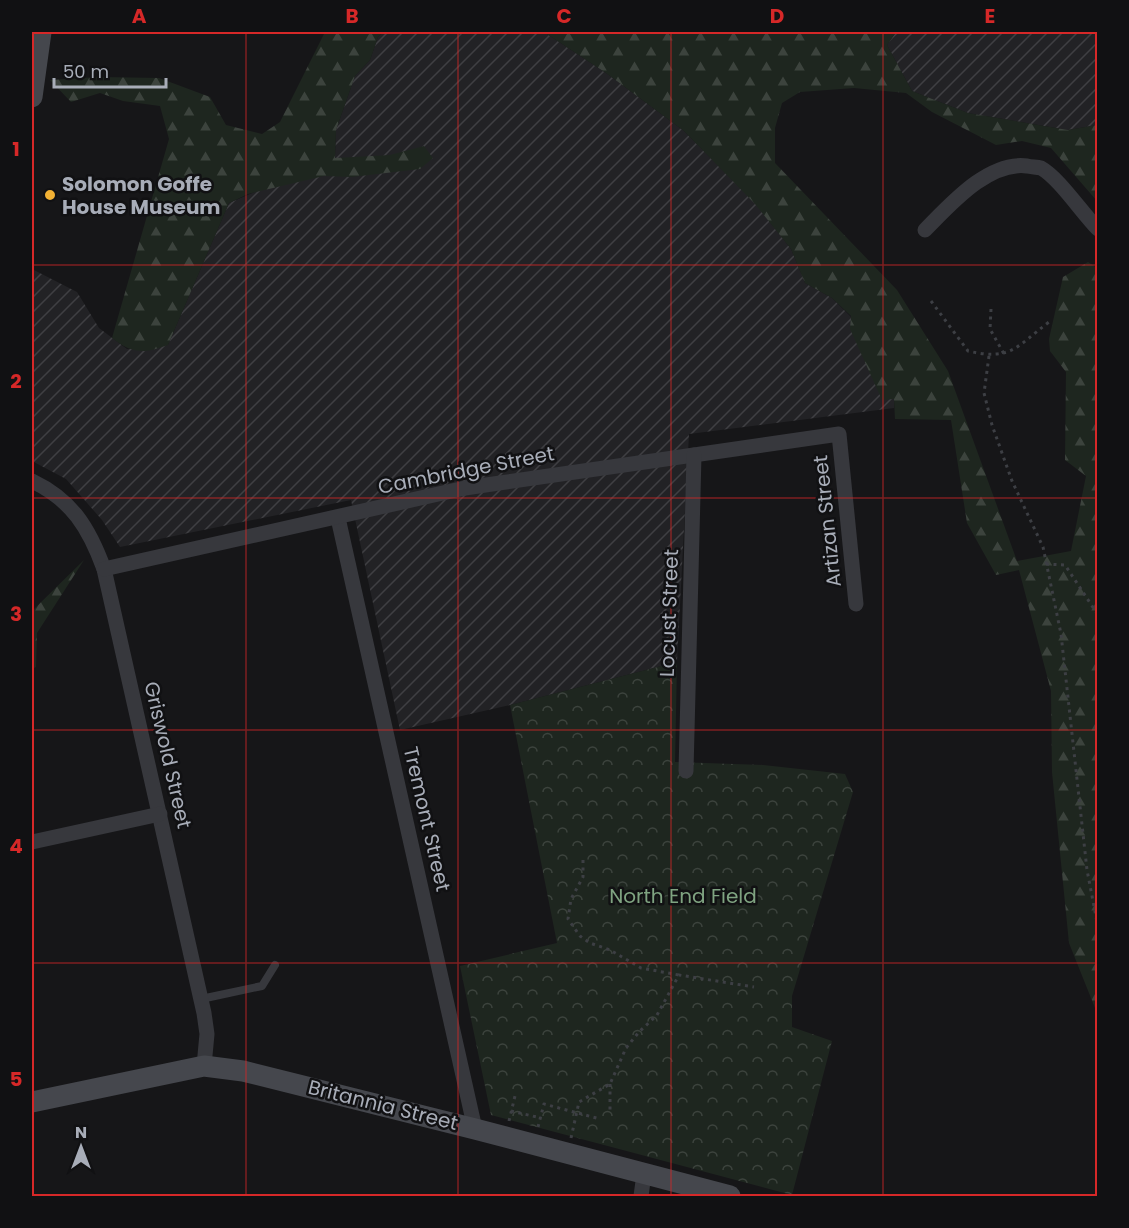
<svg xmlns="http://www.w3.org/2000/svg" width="1129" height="1228" font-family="Poppins,sans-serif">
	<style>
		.industrial { fill: url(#industrial-furrows) }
		.forest { fill: url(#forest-firs) }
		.park { fill: url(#park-crowns) }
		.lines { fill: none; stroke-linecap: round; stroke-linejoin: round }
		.path { stroke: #3d3f44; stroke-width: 3; stroke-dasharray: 3 4.5; stroke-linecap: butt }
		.service { stroke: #37383d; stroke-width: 8 }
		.minor { stroke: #37383d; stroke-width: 15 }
		.secondary { stroke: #45474d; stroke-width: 21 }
		.grid { fill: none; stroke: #d62828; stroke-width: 1.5; stroke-opacity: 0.55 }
		.poi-dot { fill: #f2b134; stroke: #111113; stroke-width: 2 }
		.labels { text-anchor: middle; stroke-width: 5; stroke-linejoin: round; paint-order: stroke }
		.poi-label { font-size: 20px; font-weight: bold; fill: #a8adb8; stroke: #111113; text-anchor: start }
		.street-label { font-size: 20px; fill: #a8adb8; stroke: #111113 }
		.park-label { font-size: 20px; fill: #7fa381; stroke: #111113 }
		.neatline { fill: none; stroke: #d62828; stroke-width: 2 }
		.grid-label { font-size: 20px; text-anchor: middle; font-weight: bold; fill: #d62828 }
	</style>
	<defs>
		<pattern id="industrial-furrows" width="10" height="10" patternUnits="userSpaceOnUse" patternTransform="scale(1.5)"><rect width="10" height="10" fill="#222225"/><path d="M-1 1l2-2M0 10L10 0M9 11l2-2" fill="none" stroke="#3f3f43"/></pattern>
		<pattern id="forest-firs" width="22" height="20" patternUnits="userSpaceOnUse" patternTransform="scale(1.5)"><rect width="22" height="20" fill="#1e261f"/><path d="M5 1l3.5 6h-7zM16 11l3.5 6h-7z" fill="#3c433d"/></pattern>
		<pattern id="park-crowns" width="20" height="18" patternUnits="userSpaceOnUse" patternTransform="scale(1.5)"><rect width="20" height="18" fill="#1e261f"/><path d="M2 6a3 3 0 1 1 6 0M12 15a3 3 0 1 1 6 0" fill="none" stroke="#3c433d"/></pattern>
	</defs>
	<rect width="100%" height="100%" fill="#161618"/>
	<g class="industrial">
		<polygon points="383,32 544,32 606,73 684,131 755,203 791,249 805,283 832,298 851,317 894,399 894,408 689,434 677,662 510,705 400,730 351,500 120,547 102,520 66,479 32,461 32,269 77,292 99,328 127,349 168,345 229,203 335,158 336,130 355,76 370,60 378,37"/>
		<polygon points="896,32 1097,32 1097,125 1068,130 968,113 912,91 887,45"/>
	</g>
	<g class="forest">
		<path d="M325 32H383L378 37 370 60 355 76 336 130 335 158 390 155 424 146 433 158 420 169 352 177 324 176 248 194 229 203 168 345C143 354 133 354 112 338L169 139 160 106 123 101 100 93 71 102 50 80 99 77 159 78 210 97 226 125 262 134 280 122Z"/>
		<polygon points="544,32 896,32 887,45 912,91 968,113 1068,130 1097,125 1097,201 1051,148 1022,141 996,145 932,112 906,93 854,88 800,92 782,103 775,128 775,163 897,290 948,371 1017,561 1071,551 1086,476 1065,460 1066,372 1050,351 1049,339 1063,277 1088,262 1097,268 1097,1013 1069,943 1052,772 1051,691 1019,570 996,575 967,523 951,420 895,419 894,399 882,400 850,329 851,316 832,298 805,283 791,249 755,204 684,131 606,73"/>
		<polygon points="84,560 37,633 36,667 32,669 32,611"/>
	</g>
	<polygon class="park" points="677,662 675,762 763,765 845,774 853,792 792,996 792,1027 832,1041 792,1195 491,1115 460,966 557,943 510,705"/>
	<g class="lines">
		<g class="path">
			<path d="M931 301 968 351C1011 361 1016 347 1049 322"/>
			<polyline points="991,309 990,329 1004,354"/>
			<polyline points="989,356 984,393 992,425 1012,481 1043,547 1061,634 1087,870 1098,927"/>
			<polyline points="1046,564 1065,565 1098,615"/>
			<polyline points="583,860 583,877 571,899 568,919 580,936 590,943 610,950 641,968 679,975"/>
			<polyline points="610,1084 610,1112"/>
			<polyline points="511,1111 541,1118"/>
			<polyline points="509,1121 515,1096"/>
			<polyline points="538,1127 544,1104 600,1119"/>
			<polyline points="571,1138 579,1102 610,1084 626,1048 639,1032 657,1015 679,975 754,987"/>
		</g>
		<polyline class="service" points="201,999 262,986 275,965"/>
		<g class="minor">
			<path d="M925 230C950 205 988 161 1027 166 1031 167 1037 167 1041 168 1059 178 1082 213 1098 229"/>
			<path d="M32 481C72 500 89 528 104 569L204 1013 207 1034 204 1066"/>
			<polyline points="338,518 475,1129"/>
			<polyline points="104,569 465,488 839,434 856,604"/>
			<polyline points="686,771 694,455"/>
			<polyline points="32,842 160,814"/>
			<polyline points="641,1196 644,1174"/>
		</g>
		<g class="secondary">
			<polyline points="32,97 41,32"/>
			<polyline points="32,1102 204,1066 243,1071 475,1129 730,1196"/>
		</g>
	</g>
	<path class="grid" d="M246 32V1196M458 32V1196M671 32V1196M883 32V1196M32 265H1098M32 498H1098M32 730H1098M32 963H1098"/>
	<circle class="poi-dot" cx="50" cy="195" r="6"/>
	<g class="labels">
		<g class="poi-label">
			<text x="62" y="191">Solomon Goffe<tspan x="62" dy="23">House Museum</tspan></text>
		</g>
		<g class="street-label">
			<text transform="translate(466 470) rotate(-11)" y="7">Cambridge Street</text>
			<text transform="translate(827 521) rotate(-96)" y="7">Artizan Street</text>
			<text transform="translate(669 613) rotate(-88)" y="7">Locust Street</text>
			<text transform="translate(168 755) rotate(77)" y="7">Griswold Street</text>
			<text transform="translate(427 819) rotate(77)" y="7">Tremont Street</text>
			<text transform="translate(383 1105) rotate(14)" y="7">Britannia Street</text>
		</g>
		<g class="park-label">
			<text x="683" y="903">North End Field</text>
		</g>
	</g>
	<rect width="1129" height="1228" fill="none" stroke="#111113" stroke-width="66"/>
	<g transform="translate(81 1147)" stroke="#111113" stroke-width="4.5" paint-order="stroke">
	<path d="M0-4.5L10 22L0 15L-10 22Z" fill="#a8adb8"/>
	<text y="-9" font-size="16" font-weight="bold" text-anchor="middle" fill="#a8adb8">N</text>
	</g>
	<path d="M54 78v9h112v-9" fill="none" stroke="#a8adb8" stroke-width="3"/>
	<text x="63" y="78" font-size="18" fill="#a8adb8" stroke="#111113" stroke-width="4.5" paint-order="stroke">50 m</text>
	<rect x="33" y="33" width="1063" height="1162" class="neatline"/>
	<g class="grid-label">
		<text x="139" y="23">A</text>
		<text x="352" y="23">B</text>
		<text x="564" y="23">C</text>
		<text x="777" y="23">D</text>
		<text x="990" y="23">E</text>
		<text x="16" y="156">1</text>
		<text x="16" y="388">2</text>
		<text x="16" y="621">3</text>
		<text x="16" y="853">4</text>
		<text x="16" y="1086">5</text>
	</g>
</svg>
